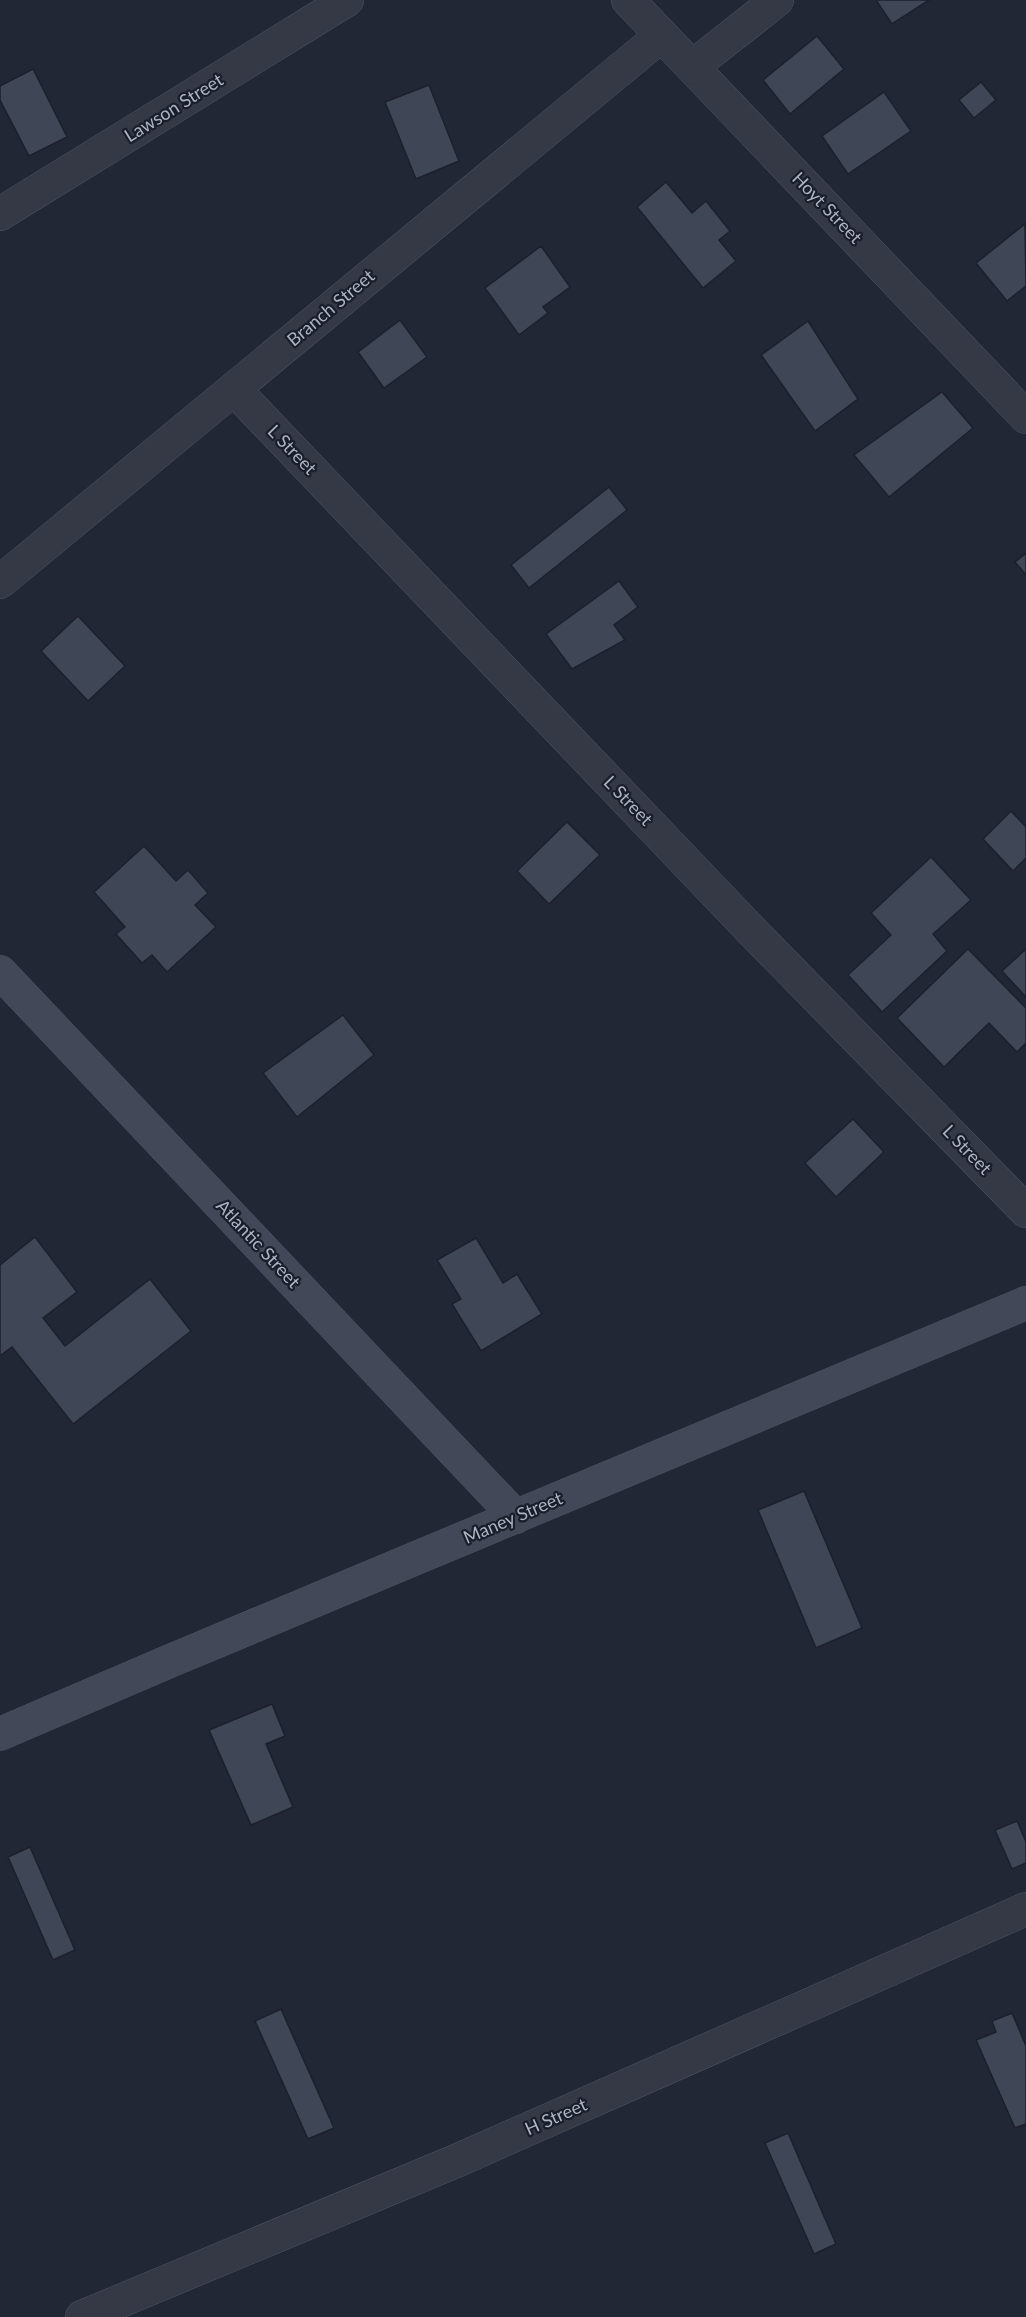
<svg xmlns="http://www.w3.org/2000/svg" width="1026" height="2317" font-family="Lato,sans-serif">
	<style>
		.building { fill: #3f4757; stroke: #1b202c; stroke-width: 1.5 }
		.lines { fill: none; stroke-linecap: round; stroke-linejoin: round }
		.street-casing { stroke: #4e5460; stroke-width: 34 }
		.secondary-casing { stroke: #4e5460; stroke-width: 34 }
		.street { stroke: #343945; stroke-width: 33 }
		.secondary { stroke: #424858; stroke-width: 33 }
		.labels { text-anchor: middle; stroke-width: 4.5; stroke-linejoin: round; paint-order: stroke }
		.street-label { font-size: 18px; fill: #aeb4c2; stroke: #191e2a }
	</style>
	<rect width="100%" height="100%" fill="#212734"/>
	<g class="building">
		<polygon points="876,0 929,0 892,24"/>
		<polygon points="817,36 844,69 790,114 763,80"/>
		<polygon points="33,69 67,137 29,156 0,100 0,86"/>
		<polygon points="981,82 996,100 974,118 959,100"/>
		<polygon points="429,85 459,161 416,179 385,102"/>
		<polygon points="884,92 911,131 848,174 822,136"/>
		<polygon points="666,182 692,213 706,201 730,231 719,240 736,261 703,288 637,207"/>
		<polygon points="1025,224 1026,286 1007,301 976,263"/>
		<polygon points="541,246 570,287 543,307 548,313 519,335 485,288"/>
		<polygon points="400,320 427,357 384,388 358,352"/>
		<polygon points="808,321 858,399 815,431 761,355"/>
		<polygon points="942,392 973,428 889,497 854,455"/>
		<polygon points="609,487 627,510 529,588 511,565"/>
		<polygon points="1026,553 1026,575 1015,562"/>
		<polygon points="619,581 638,607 614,625 625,640 572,669 546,634"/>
		<polygon points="78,616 125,666 88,701 41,651"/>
		<polygon points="1011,811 1026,827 1026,858 1013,871 983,839"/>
		<polygon points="567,822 600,855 549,904 517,871"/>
		<polygon points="144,846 176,881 188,870 208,893 195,905 216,927 167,972 152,955 142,963 116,934 125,927 94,892"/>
		<polygon points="931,857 971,900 933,934 947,951 882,1012 848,975 891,935 871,913"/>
		<polygon points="968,949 1026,1008 1026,1043 1017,1052 989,1023 944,1067 897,1018"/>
		<polygon points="1026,949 1026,997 1002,971"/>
		<polygon points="343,1015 374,1055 297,1117 263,1073"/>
		<polygon points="853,1119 884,1152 836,1197 805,1163"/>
		<polygon points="35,1237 77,1292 43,1318 65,1346 150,1279 191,1331 73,1424 12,1347 0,1356 0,1265"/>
		<polygon points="476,1238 503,1283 517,1274 542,1314 481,1351 452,1304 461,1299 437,1260"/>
		<polygon points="804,1491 862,1628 816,1648 758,1510"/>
		<polygon points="272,1704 285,1736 266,1744 293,1807 251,1825 209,1730"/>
		<polygon points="1017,1821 1026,1842 1026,1863 1012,1869 995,1830"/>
		<polygon points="30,1847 75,1950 53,1960 8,1857"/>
		<polygon points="281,2009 334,2128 308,2139 255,2021"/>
		<polygon points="1012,2013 1026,2046 1026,2124 1015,2128 976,2040 996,2032 992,2021"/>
		<polygon points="788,2133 836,2244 814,2254 765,2143"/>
	</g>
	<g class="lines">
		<defs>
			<g id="street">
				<polyline points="628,0 1026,417"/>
				<polyline points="692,67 777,0"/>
				<polyline points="0,214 347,0"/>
				<polyline points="234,389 748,927 1026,1211"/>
				<polyline points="0,582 662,35"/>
				<polyline points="82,2317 456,2161 1026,1909"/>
			</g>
			<g id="secondary">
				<polyline points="0,972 516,1517"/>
				<polyline points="0,1734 170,1661 1026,1303"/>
			</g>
		</defs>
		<use href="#street" class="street-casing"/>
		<use href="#secondary" class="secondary-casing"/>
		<use href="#street" class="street"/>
		<use href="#secondary" class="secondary"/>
	</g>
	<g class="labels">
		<g class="street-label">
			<text transform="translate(174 108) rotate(-32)" y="6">Lawson Street</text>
			<text transform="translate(827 208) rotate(46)" y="6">Hoyt Street</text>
			<text transform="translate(331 308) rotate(-40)" y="6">Branch Street</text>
			<text transform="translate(292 450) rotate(46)" y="6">L Street</text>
			<text transform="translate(628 801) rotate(46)" y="6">L Street</text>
			<text transform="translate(967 1150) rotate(46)" y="6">L Street</text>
			<text transform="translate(258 1244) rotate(47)" y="6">Atlantic Street</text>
			<text transform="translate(513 1518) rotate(-23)" y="6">Maney Street</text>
			<text transform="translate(556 2117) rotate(-24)" y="6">H Street</text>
		</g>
	</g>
</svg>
